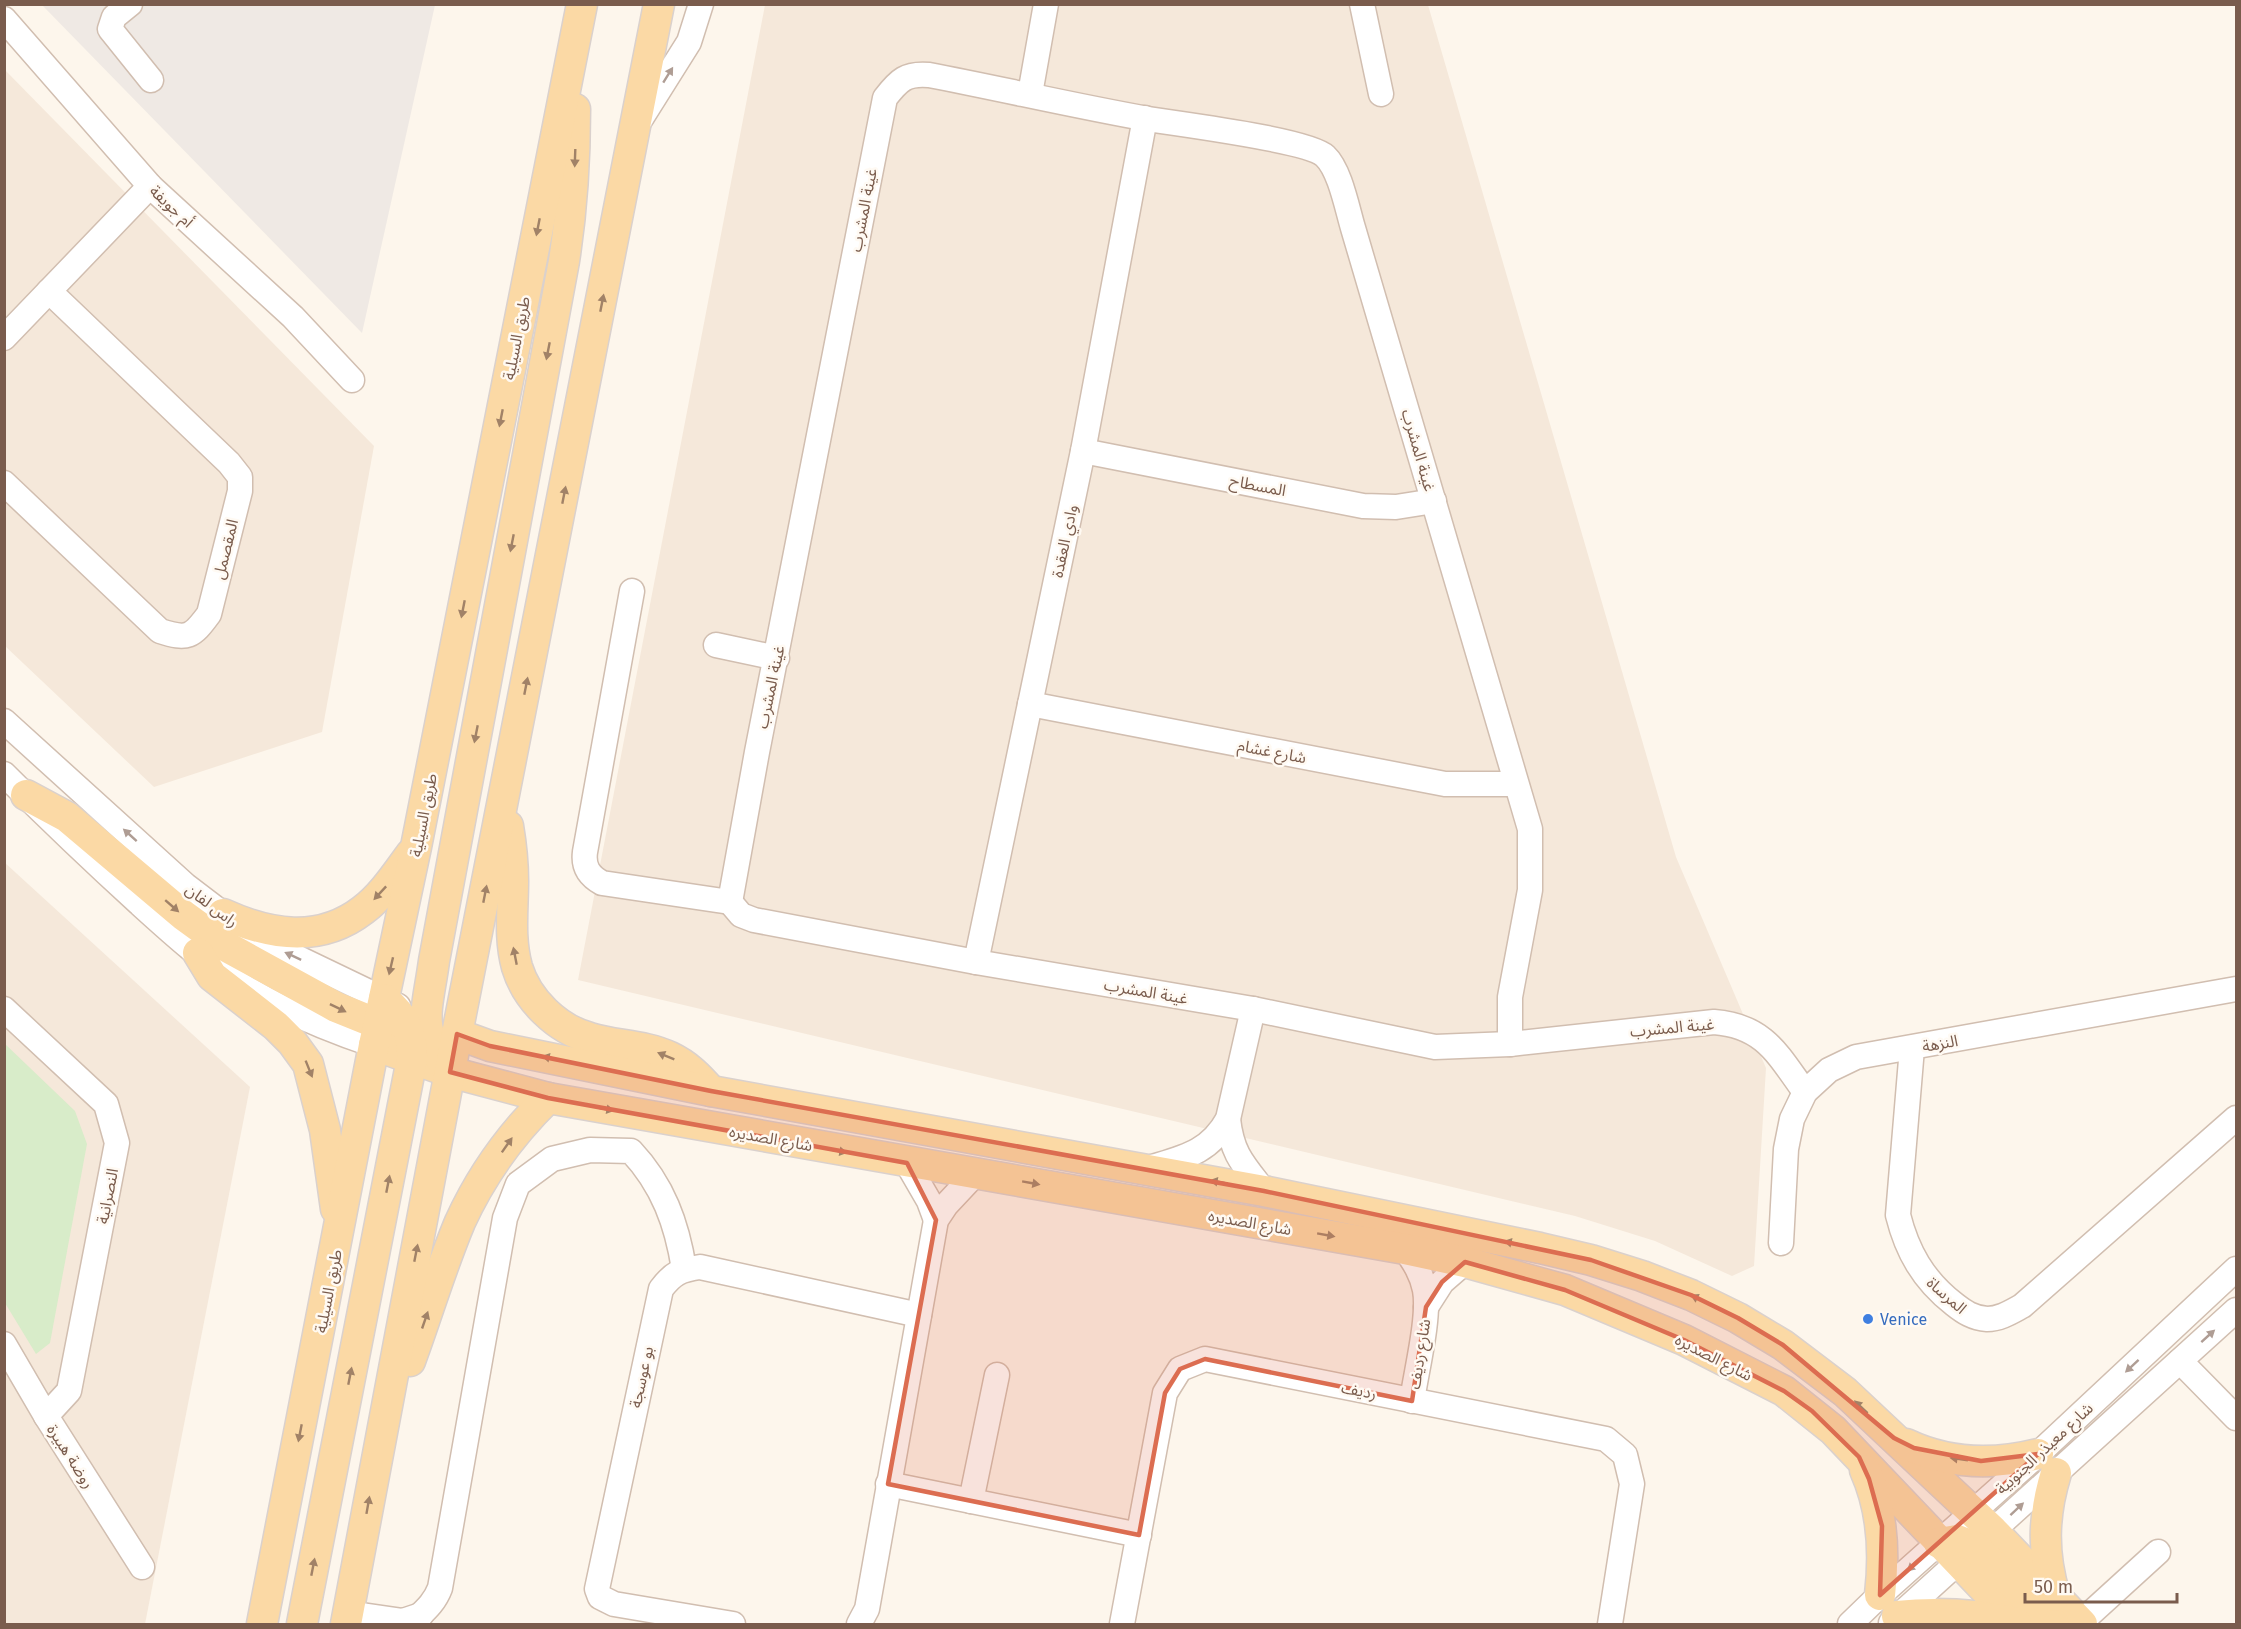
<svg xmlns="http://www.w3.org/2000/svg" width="2241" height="1629" font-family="'Fira Sans','Noto Sans Arabic',sans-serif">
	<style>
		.residential { fill: #f5e8da }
		.industrial { fill: #efe9e4 }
		.green { fill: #d8ecc9 }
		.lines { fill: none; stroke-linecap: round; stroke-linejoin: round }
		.minor-casing { stroke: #d1beb0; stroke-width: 27 }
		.major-casing { stroke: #dad1cd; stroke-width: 33 }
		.minor { stroke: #fff; stroke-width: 24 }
		.major { stroke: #fbd9a5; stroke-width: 30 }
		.oneway { fill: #af9d94 }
		.oneway2 { fill: #a18267 }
		.marked { fill: #dc6d51; fill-opacity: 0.2; stroke: #dc6d51; stroke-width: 4.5; stroke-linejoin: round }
		.shop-dot { fill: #3f7fe0; stroke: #fffaf3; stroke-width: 2 }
		.labels { text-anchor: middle; stroke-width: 5; stroke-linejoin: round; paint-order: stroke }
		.street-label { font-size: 16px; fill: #7a5c4d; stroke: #fffaf3 }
		.shop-label { font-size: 16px; fill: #366cbe; stroke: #fffaf3; text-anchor: start }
	</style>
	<rect width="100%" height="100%" fill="#fdf6ec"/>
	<g class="residential">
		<polygon points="765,5 1428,5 1676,857 1766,1068 1754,1266 1732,1276 1655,1241 1575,1216 578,980"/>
		<polygon points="4,69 374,446 322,732 154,787 5,646"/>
		<polygon points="4,862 250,1087 145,1624 5,1624"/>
	</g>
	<polygon class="industrial" points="42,5 435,5 362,333"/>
	<polygon class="green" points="4,1043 75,1111 87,1144 50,1343 36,1354 5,1303"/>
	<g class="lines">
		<defs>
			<g id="minor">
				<polyline points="130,4 114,17 110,29 151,80"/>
				<polyline points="1362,4 1381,94"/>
				<polyline points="4,19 150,186 293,317 352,380"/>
				<polyline points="1030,94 1046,4"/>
				<polyline points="640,120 689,42 701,4"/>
				<polyline points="4,338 150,186"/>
				<polyline points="1083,451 1363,506 1396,507 1434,501"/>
				<path d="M4 483 160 631C188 640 192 637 209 614L240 491V477L229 463 49 291"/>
				<path d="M632 591 585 852C583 867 589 876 602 883L730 902"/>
				<polyline points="716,645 777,658"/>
				<polyline points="1030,704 1445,784 1515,784"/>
				<polyline points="4,721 185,885 223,914 269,944 398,1006"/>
				<path d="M4 774C48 818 93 861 139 903 172 933 207 965 246 988 286 1012 329 1030 374 1045"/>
				<path d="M730 902 757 752 885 98C899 80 906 73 929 75 1002 89 1075 106 1148 119 1178 124 1308 140 1325 156 1340 170 1347 208 1353 228L1530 829V890L1510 997V1044"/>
				<path d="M730 902 741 915 754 920 976 962 1253 1009 1435 1047 1510 1044 1714 1022C1765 1026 1778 1055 1805 1092"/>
				<polyline points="976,962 1083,451 1145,118"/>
				<polyline points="4,1009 106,1104 117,1143 69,1391 46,1416"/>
				<path d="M1912 1048 1898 1215C1907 1251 1923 1280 1954 1304 1964 1312 1973 1318 1987 1319 2000 1319 2011 1312 2022 1306L2236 1118"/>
				<path d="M1228 1119C1232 1154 1243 1164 1264 1191"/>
				<polyline points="907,1163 929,1201 936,1220"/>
				<path d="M1146 1169C1181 1158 1209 1154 1228 1119L1253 1009"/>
				<polyline points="1781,1243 1786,1149 1792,1119 1805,1092 1829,1070 1856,1057 2236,989"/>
				<path d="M1405 1249C1414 1262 1422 1274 1425 1290 1430 1317 1416 1372 1412 1401"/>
				<polyline points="1426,1307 1442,1282 1465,1262"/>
				<polyline points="4,1344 46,1416 142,1567"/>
				<polyline points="2180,1361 2236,1418"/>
				<polyline points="888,1484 1139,1535"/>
				<polyline points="971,1501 997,1375"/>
				<polyline points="348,1613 403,1621 421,1615"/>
				<polyline points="1891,1623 2236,1310"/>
				<polyline points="2080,1623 2158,1552"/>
				<path d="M411 1624C423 1612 434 1604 440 1588L505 1218 518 1184 552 1159 590 1150 631 1151C663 1185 677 1224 684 1269"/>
				<path d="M733 1624 614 1604 600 1597 597 1589 661 1289C673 1273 680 1270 700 1267L919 1315"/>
				<polyline points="859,1624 867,1609 936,1220 946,1205 976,1173"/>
				<polyline points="1122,1624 1165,1393 1180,1369 1205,1359 1606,1439 1625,1455 1632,1484 1610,1624"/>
				<polyline points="1850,1624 1880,1595 2038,1454 2236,1269"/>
			</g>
			<g id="major">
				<polyline points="26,795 67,817 183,915 227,947 336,1007 398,1032"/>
				<path d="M508 826C511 844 513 863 513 881 513 910 509 938 517 967 527 1000 557 1029 590 1038 616 1046 645 1045 670 1057 687 1065 699 1077 711 1091"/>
				<path d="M223 914C269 935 319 944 363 910 382 896 397 873 411 854"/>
				<polyline points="198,953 212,976 276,1026 292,1042 308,1064 325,1130 336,1209"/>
				<polyline points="457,1034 490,1046 711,1091 1264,1191 1540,1248 1591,1260 1642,1276 1691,1295 1738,1318 1783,1345 1845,1392 1993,1531 2082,1624"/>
				<polyline points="374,1045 450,1072 548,1098 1405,1249 1465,1262 1565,1290 1684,1340 1784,1391 1833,1430 2018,1624"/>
				<path d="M450 1072C416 1027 427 1013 434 961L564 261C572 210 575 160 575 109"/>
				<path d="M410 1361C427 1315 441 1267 460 1222 481 1176 512 1133 548 1098"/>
				<path d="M1906 1444C1948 1464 1994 1465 2038 1454"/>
				<path d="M1865 1470C1883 1510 1885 1552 1880 1595"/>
				<polyline points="1939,1543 1957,1540 1975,1547 2054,1624"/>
				<path d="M2055 1596C2042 1553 2043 1515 2056 1473"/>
				<path d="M1897 1616C1938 1612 1976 1614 2016 1623"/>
				<polyline points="262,1624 374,1045 416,847 582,4"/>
				<path d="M302 1624 412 1059C413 1032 404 1016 384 999"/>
				<polyline points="346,1624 457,1034 659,4"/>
			</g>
		</defs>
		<use href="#minor" class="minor-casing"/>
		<use href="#major" class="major-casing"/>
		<use href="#minor" class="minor"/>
		<use href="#major" class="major"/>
	</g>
	<defs><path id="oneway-solid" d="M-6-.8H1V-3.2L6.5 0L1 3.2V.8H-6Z" transform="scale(1.5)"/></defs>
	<g class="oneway">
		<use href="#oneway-solid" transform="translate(668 75) rotate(-58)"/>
		<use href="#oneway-solid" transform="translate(130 835) rotate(-138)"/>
		<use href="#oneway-solid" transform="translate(293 956) rotate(-155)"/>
		<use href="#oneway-solid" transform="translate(2208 1336) rotate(-42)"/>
		<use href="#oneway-solid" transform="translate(2132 1366) rotate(137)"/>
		<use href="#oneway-solid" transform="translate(2017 1509) rotate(-43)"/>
		<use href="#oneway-solid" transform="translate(1914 1565) rotate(139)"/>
	</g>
	<g class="oneway2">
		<use href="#oneway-solid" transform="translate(575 158) rotate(92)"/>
		<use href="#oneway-solid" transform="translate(538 227) rotate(101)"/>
		<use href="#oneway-solid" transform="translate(602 303) rotate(-79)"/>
		<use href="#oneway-solid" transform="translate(548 351) rotate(101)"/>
		<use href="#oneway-solid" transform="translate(501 418) rotate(101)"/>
		<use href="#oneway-solid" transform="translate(564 495) rotate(-79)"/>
		<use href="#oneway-solid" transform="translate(512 543) rotate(101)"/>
		<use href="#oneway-solid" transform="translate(463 609) rotate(101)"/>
		<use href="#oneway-solid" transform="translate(526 686) rotate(-79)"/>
		<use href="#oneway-solid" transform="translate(476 734) rotate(101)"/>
		<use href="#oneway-solid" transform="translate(380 893) rotate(133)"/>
		<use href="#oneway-solid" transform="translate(485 894) rotate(-79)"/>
		<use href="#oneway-solid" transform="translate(172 906) rotate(41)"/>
		<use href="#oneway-solid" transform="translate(515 956) rotate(-101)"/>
		<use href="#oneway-solid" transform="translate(391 966) rotate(103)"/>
		<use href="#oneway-solid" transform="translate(338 1008) rotate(26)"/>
		<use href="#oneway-solid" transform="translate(666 1056) rotate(-158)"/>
		<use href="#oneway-solid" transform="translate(551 1058) rotate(-168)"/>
		<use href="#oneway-solid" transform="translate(309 1069) rotate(68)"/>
		<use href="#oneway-solid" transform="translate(605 1109) rotate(10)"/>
		<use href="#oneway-solid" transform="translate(507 1145) rotate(-55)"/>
		<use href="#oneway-solid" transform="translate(838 1151) rotate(10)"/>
		<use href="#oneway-solid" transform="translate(1219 1182) rotate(-170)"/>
		<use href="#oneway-solid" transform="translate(1031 1183) rotate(10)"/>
		<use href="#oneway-solid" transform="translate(388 1184) rotate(-79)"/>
		<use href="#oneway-solid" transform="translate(1326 1235) rotate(10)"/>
		<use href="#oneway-solid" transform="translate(1513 1243) rotate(-168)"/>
		<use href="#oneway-solid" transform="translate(416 1253) rotate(-79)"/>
		<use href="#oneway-solid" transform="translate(1699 1299) rotate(-154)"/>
		<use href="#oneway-solid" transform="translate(425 1320) rotate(-71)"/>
		<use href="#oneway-solid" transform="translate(350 1376) rotate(-79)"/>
		<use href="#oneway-solid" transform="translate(1861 1407) rotate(-137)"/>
		<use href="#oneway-solid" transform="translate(300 1433) rotate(101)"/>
		<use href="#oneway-solid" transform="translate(1959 1459) rotate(-172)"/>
		<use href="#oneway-solid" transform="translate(368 1505) rotate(-80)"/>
		<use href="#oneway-solid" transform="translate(313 1567) rotate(-79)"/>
	</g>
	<path class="marked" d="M457 1034 490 1046 711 1091 1264 1191 1591 1260 1691 1295 1738 1318 1783 1345 1894 1438 1914 1448 1981 1461 2038 1454 1880 1595 1882 1526 1869 1479 1859 1457 1812 1411 1784 1391 1684 1340 1565 1290 1465 1262 1442 1282 1426 1307 1412 1401 1205 1359 1180 1369 1165 1393 1139 1535 888 1484 936 1220 907 1163 548 1098 450 1072Z"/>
	<circle class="shop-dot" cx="1868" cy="1319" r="6"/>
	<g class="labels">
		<g class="street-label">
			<text transform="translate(172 206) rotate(43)" y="6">أم جويفة</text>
			<text transform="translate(863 210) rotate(-79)" y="6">غينة المشرب</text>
			<text transform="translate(516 338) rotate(-79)" y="6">طريق السيلية</text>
			<text transform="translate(1419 450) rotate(74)" y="6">غينة المشرب</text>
			<text transform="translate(1258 485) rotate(11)" y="6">المسطاح</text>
			<text transform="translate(1064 541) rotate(-78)" y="6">وادي العقدة</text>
			<text transform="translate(225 549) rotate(-76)" y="6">المقصمل</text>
			<text transform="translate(770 687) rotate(-78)" y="6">غينة المشرب</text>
			<text transform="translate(1272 751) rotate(11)" y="6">شارع غشام</text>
			<text transform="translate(423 815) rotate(-79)" y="6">طريق السيلية</text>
			<text transform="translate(212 905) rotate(37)" y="6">راس لفان</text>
			<text transform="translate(1146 991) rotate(10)" y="6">غينة المشرب</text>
			<text transform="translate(1672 1027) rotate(-5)" y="6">غينة المشرب</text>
			<text transform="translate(1940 1043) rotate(-10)" y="6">النزهة</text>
			<text transform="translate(771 1138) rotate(10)" y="6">شارع الصديره</text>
			<text transform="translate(107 1196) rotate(-79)" y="6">النصرانية</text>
			<text transform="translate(1250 1222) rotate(10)" y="6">شارع الصديره</text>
			<text transform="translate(328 1291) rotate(-79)" y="6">طريق السيلية</text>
			<text transform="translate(1947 1295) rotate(41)" y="6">المرساة</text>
			<text transform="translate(1419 1354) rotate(-81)" y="6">شارع رديف</text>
			<text transform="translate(1714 1357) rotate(27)" y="6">شارع الصديره</text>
			<text transform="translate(641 1377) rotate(-78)" y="6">بو عوسجة</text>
			<text transform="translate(1359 1390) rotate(11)" y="6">رديف</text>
			<text transform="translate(2044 1448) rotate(-43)" y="6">شارع معيذر الجنوبية</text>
			<text transform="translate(71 1456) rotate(57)" y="6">روضة هبيرة</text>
		</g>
		<g class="shop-label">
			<text x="1880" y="1325">Venice</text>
		</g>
	</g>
	<rect width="2241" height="1629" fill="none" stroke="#7a5c4d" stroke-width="12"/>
	<path d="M2025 1593v9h152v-9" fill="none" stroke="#7a5c4d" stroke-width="3"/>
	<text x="2034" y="1593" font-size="18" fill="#7a5c4d" stroke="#fffaf3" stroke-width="4.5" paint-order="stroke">50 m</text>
</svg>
